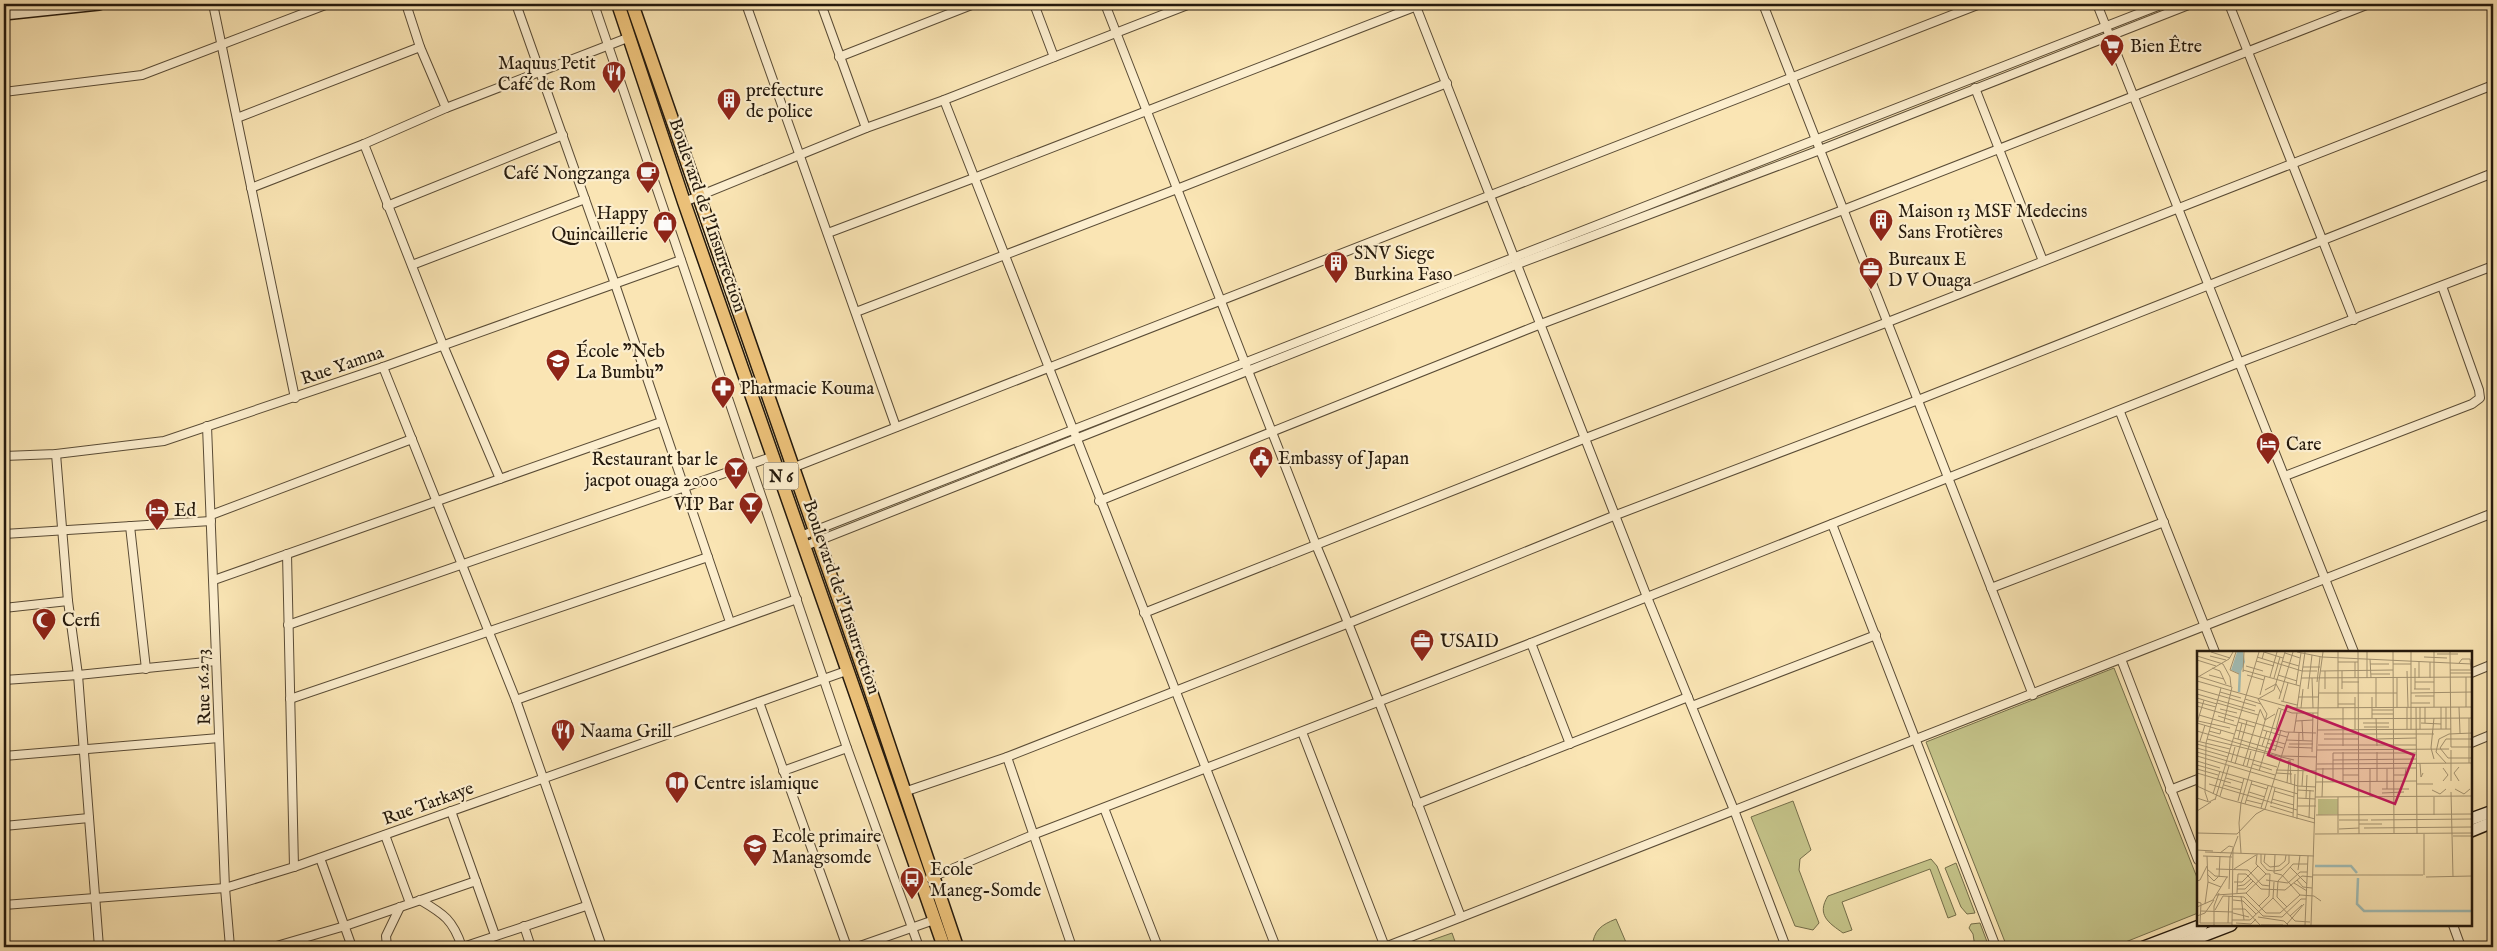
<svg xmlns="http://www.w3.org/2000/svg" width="2497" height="951" font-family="'IM FELL English',serif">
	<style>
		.green { fill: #c4c389; stroke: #746e4a }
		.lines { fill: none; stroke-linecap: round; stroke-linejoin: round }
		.street-casing { stroke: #5a4c36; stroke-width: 10 }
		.secondary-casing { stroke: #24190c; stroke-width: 14 }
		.primary-casing { stroke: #24190c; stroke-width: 15 }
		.street { stroke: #fceece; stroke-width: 8 }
		.secondary { stroke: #fceece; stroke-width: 11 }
		.primary { stroke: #edc27a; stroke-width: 12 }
		.labels { text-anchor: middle; stroke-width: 4.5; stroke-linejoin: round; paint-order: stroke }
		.shield { fill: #fceece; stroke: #655946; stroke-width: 1 }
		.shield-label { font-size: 16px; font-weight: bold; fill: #24190c }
		.poi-label { font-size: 18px; fill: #24190c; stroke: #fceece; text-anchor: start }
		.street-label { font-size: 18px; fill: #24190c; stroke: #fceece }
		.inset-river { fill: none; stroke: #a1bdb6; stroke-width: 2.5 }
		.inset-road { fill: none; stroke: #a49371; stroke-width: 1 }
		.view { fill: #c2185b; fill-opacity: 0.15; stroke: #c2185b; stroke-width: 2.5 }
		.inset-edge { fill: none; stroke: #24190c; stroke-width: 2.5 }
	</style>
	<rect width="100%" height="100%" fill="#fae5b4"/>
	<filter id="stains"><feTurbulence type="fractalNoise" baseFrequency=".004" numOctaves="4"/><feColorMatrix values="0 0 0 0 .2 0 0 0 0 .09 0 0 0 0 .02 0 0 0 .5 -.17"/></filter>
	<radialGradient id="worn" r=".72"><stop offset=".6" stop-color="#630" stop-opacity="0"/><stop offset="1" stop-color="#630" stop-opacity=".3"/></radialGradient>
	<g class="green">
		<polygon points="2114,668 2198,880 2198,913 2113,947 2007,947 1926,742"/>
		<polygon points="1793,801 1811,850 1800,859 1799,870 1819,923 1813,930 1795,926 1751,817"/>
		<path d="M1931 859 1937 866 1956 915 1948 918 1930 869 1842 902 1852 930 1843 933C1829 923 1816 915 1828 896Z"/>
		<polygon points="1956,863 1975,913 1967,914 1961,907 1945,868"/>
		<path d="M1616 919 1628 947H1592C1594 930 1601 925 1616 919Z"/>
		<polygon points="1980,923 1989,947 1975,947 1973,934 1969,928 1971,924"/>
		<polygon points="1452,933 1457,947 1412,947"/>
	</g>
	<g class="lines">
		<defs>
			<g id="street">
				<polyline points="213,4 295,398"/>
				<polyline points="406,4 420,47 446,108"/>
				<polyline points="516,4 615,284 730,622"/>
				<polyline points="594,4 847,748 919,947"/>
				<polyline points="746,4 896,427"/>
				<polyline points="821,4 866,128"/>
				<polyline points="1034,4 1054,57"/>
				<path d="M1105 4 1316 545C1368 667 1413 793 1461 917"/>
				<polyline points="1415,4 1647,597 1734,810 1786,947"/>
				<polyline points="1763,4 2033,695"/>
				<polyline points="2097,4 2354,652"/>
				<polyline points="2229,4 2354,320"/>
				<polyline points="839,57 974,4"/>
				<polyline points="1975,88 2043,261"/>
				<polyline points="4,92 142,75 328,4"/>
				<polyline points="944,100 1276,947"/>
				<polyline points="237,118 420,47"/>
				<polyline points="364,144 443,345 500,479"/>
				<polyline points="251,188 364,144 446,108 630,37"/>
				<polyline points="684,202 866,128 944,100 1190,4"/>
				<polyline points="387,206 563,135"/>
				<polyline points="828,233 974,178 1422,4"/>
				<polyline points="412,265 585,199"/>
				<polyline points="856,312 1177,189 1447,83"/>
				<polyline points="383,367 516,700 602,947"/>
				<polyline points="2120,412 2215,652"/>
				<polyline points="207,426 225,888 230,947"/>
				<polyline points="56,454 68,601 78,675 99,947"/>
				<polyline points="4,456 56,454 164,441 383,367 681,260"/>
				<polyline points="792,468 1980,4"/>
				<polyline points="2285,476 2472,404 2480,398 2479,390 2442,286"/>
				<polyline points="1099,501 1541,324 1843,210 2369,4"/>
				<polyline points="211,515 412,439"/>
				<polyline points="1832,524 1996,947"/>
				<polyline points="130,526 146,669"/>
				<polyline points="4,534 211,521"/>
				<polyline points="801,536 2163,4"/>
				<polyline points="805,546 1518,264 1820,150 2191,4"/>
				<polyline points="287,554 294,867"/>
				<polyline points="214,580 661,422"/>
				<polyline points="1991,588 2164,522"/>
				<polyline points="4,608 68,601"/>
				<polyline points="1144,613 1586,438 1888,322 2493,85"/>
				<polyline points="288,625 774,456"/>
				<polyline points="1531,643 1570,744"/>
				<polyline points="2121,659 2198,860"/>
				<polyline points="2471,673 2493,664"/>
				<polyline points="4,680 78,675 216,661"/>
				<polyline points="290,699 708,557"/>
				<polyline points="516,700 797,599"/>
				<polyline points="759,702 847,947"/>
				<polyline points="1692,706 1876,635"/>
				<polyline points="1302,732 1385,947 2493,513"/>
				<polyline points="2471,743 2493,734"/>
				<polyline points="4,756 219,738"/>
				<polyline points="1007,757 1072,947"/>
				<polyline points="783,771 847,748"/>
				<polyline points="2170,790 2198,779"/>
				<polyline points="904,792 1007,757 1349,623 1616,515 1918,400 2493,173"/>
				<polyline points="1417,804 1688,697"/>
				<polyline points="1104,808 1158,947"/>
				<polyline points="451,811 495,935"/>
				<polyline points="4,826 89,818"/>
				<polyline points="385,835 410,903"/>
				<polyline points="320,858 352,947"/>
				<polyline points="930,878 1035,834 1531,643 2238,363 2493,266"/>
				<path d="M420 900C444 914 453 920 462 947"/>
				<polyline points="4,905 225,888 294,867 849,670"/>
				<polyline points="2453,925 2461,947"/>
				<polyline points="524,926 531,947"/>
				<polyline points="273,947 345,926 476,881"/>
				<polyline points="387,947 386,936 400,907"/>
				<polyline points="463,947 586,906"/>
				<polyline points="857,947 934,920"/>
			</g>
			<g id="secondary">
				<polyline points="4,14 99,4"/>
				<polyline points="2471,819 2493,811"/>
				<polyline points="2471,831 2493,822"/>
				<polyline points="2144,947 2202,925"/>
				<polyline points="2174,947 2231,925"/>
			</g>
			<g id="primary">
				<polyline points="618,4 684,202 944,947"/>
				<polyline points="632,4 870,689 957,947"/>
			</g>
		</defs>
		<use href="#street" class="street-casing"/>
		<use href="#secondary" class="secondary-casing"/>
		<use href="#primary" class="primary-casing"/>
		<use href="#street" class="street"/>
		<use href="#secondary" class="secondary"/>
		<use href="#primary" class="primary"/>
	</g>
	<defs>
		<symbol id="supermarket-pin" viewBox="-11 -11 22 30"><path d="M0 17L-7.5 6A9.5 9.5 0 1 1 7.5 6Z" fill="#8f2418" stroke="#fceece"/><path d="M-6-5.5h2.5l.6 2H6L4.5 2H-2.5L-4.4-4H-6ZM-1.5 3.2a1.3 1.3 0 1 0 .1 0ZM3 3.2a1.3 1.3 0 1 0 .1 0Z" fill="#fff"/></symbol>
		<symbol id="restaurant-pin" viewBox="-11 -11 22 30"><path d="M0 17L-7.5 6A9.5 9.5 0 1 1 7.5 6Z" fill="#8f2418" stroke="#fceece"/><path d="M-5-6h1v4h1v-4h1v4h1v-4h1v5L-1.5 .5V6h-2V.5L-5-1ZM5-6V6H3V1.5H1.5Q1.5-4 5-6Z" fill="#fff"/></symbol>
		<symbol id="building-pin" viewBox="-11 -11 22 30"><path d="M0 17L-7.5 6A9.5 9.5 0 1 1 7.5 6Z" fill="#8f2418" stroke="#fceece"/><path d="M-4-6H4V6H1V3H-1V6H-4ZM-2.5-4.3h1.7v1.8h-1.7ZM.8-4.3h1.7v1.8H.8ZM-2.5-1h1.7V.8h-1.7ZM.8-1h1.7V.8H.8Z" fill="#fff"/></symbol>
		<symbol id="cafe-pin" viewBox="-11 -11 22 30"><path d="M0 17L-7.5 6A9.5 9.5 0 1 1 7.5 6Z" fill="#8f2418" stroke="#fceece"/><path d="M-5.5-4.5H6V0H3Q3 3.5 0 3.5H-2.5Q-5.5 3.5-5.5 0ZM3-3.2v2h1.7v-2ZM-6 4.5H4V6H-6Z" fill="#fff"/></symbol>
		<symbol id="shop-pin" viewBox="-11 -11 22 30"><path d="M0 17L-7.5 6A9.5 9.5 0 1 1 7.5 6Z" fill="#8f2418" stroke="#fceece"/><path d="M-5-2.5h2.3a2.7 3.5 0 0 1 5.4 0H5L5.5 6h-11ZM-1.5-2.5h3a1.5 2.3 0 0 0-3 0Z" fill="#fff"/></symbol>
		<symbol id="office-pin" viewBox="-11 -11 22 30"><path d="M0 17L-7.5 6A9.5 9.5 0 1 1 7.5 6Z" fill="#8f2418" stroke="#fceece"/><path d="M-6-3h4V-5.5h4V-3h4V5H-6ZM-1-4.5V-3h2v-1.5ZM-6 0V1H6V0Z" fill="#fff"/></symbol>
		<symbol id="school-pin" viewBox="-11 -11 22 30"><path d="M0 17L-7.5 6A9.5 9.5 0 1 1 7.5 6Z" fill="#8f2418" stroke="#fceece"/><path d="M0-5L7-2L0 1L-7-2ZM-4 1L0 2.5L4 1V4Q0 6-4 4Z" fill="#fff"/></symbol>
		<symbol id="pharmacy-pin" viewBox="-11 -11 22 30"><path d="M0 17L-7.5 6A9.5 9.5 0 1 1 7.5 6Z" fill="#8f2418" stroke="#fceece"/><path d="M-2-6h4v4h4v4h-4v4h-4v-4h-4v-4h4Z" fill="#fff"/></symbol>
		<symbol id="hotel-pin" viewBox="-11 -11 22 30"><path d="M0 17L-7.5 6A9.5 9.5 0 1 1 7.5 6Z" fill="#8f2418" stroke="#fceece"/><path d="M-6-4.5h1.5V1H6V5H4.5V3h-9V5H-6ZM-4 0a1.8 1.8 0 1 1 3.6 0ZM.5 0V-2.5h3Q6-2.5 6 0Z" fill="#fff"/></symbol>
		<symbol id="civic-pin" viewBox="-11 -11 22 30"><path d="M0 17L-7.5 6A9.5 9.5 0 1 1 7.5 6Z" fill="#8f2418" stroke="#fceece"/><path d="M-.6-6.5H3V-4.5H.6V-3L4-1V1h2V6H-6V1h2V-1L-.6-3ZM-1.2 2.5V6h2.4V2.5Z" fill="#fff"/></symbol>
		<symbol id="bar-pin" viewBox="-11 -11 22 30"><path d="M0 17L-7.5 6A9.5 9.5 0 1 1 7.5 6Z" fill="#8f2418" stroke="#fceece"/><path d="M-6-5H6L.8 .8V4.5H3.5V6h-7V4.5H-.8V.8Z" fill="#fff"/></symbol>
		<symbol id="mosque-pin" viewBox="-11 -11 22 30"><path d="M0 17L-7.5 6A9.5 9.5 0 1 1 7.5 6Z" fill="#8f2418" stroke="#fceece"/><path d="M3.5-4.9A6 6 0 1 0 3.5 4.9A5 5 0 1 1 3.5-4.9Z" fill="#fff"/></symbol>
		<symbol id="library-pin" viewBox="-11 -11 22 30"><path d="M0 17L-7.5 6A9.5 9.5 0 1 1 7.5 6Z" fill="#8f2418" stroke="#fceece"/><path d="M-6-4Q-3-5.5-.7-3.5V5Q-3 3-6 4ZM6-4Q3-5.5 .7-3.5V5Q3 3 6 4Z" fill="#fff"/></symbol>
		<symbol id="bus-pin" viewBox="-11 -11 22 30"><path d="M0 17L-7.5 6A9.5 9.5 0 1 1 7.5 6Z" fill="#8f2418" stroke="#fceece"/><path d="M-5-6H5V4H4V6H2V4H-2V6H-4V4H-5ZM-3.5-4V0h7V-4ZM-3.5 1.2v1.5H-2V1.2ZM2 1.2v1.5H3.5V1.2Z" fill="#fff"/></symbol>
	</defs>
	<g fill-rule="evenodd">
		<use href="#supermarket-pin" x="2098" y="32" width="28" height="38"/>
		<use href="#restaurant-pin" x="600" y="59" width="28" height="38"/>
		<use href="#building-pin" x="715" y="86" width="28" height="38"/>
		<use href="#cafe-pin" x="634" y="159" width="28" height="38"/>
		<use href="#building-pin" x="1867" y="207" width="28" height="38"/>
		<use href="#shop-pin" x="651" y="209" width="28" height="38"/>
		<use href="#building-pin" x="1322" y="249" width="28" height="38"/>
		<use href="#office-pin" x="1857" y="255" width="28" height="38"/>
		<use href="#school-pin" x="544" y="347" width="28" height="38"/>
		<use href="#pharmacy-pin" x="709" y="374" width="28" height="38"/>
		<use href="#hotel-pin" x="2254" y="430" width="28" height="38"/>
		<use href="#civic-pin" x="1247" y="444" width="28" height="38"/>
		<use href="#bar-pin" x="722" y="455" width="28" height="38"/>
		<use href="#bar-pin" x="737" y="490" width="28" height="38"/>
		<use href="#hotel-pin" x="143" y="496" width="28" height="38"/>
		<use href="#mosque-pin" x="30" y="606" width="28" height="38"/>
		<use href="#office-pin" x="1408" y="627" width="28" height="38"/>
		<use href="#restaurant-pin" x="549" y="717" width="28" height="38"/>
		<use href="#library-pin" x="663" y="769" width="28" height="38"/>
		<use href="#school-pin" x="741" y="832" width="28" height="38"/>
		<use href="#bus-pin" x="898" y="865" width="28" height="38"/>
	</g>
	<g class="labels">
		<rect class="shield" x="763.5" y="462.5" width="35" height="27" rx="4"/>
		<g class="shield-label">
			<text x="781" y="482">N 6</text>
		</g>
		<g class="poi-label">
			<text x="2130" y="52">Bien Être</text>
			<text x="596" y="69" text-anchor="end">Maquus Petit<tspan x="596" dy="21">Café de Rom</tspan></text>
			<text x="746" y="96">prefecture<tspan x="746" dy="21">de police</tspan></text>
			<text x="630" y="179" text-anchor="end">Café Nongzanga</text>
			<text x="1898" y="217">Maison 13 MSF Medecins<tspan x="1898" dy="21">Sans Frotières</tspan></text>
			<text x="648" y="219" text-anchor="end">Happy<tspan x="648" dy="21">Quincaillerie</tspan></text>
			<text x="1354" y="259">SNV Siege<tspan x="1354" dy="21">Burkina Faso</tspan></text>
			<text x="1888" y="265">Bureaux E<tspan x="1888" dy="21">D V Ouaga</tspan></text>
			<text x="576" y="357">École "Neb<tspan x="576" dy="21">La Bumbu"</tspan></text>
			<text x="740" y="394">Pharmacie Kouma</text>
			<text x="2286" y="450">Care</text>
			<text x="1278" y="464">Embassy of Japan</text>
			<text x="718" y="465" text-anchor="end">Restaurant bar le<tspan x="718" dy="21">jacpot ouaga 2000</tspan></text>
			<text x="734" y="510" text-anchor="end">VIP Bar</text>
			<text x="174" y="516">Ed</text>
			<text x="62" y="626">Cerfi</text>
			<text x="1440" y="647">USAID</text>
			<text x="580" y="737">Naama Grill</text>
			<text x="694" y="789">Centre islamique</text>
			<text x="772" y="842">Ecole primaire<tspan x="772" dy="21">Managsomde</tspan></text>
			<text x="930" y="875">Ecole<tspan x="930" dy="21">Maneg-Somde</tspan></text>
		</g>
		<g class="street-label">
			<text transform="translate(708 215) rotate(71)" y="6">Boulevard de l'Insurrection</text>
			<text transform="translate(342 365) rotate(-19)" y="6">Rue Yamna</text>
			<text transform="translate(842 597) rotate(71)" y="6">Boulevard de l'Insurrection</text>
			<text transform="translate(203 687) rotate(-92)" y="6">Rue 16.273</text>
			<text transform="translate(428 803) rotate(-20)" y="6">Rue Tarkaye</text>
		</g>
	</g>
	<g transform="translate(2197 651)">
		<rect width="275" height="275" fill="#fae5b4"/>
		<path d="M121 148H141V163L121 164Z" fill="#c4c389"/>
		<path d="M40 1H46L48 11 43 23 34 19Z" fill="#a1bdb6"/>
		<path class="inset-river" d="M42 41 43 20M118 215H154L160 222M161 227 160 253 167 260H275"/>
		<path class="inset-road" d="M14 1 33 7M39 1 33 19 42 23M100 1 125 6M141 1V27M161 1 162 183M170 1V27M196 1 197 183M214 1V78M237 1V56M253 1 254 96M88 2 103 7M240 3H261M0 5 26 13 33 26 34 35M13 5 29 9M60 6 105 20H120M125 6 275 13M227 6 250 7M65 8 67 1 86 7M173 8 174 27M0 9 19 15M59 10 77 15M85 10 102 15M222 10V27M141 11H161M158 11V27M233 11V27M262 12 265 8H273L274 18M173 13H192M196 13H214M49 15 66 20M106 16H123M15 17 23 20 29 33M218 17V38M46 19 103 35M253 19H275M124 20 196 19M128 20V38M145 20V38M210 20 211 56M46 21 47 1M253 22H275M174 23H193M12 24 27 28M50 24 67 29M81 24 100 30M0 25 35 36 27 71M1 26 32 8 36 1M73 26 80 1M269 26V56M77 27 83 6M104 27 275 26M115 27 116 57M141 27V57M179 27V57M0 30 95 57 275 56M120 31 123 6M145 31H162M218 31H237M99 34 104 2M0 38 59 55M111 38 115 4M217 38H233M68 39 79 33 84 42M77 39 88 1M23 41 44 47M122 42H200M214 42 275 41M0 43 58 60M63 44 68 25M218 45H237M102 46H121M158 46V78M175 46V67M0 47 20 53M48 48 64 53M82 48 96 1M7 49 0 72 37 83M84 50 100 54M86 50 91 32M0 51 19 56M20 52 61 64M214 52H233M141 53H158M0 55 89 81 119 82M200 56V27M210 56V78M219 56 220 183M223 56V78M228 56V72M244 56V78M249 56V78M262 56 263 82M81 57 95 62H121M100 57 108 1M104 57 106 38M146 57V95M23 58 40 62M63 58 68 69 78 63M175 59H196M175 63H196M2 64 40 75M21 65 37 70M179 67 180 95M237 67 234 97 237 108M122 68 275 67M1 70 33 77M99 70 116 69M105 70 106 89M41 71 58 76M166 72H192M224 72 244 73M167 76H192M79 78 84 59M39 79 88 93M66 79 90 86M121 79 254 78M0 80 84 105 120 106M12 80 23 83 24 79M97 81 100 62M127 83H237M37 87 78 99M10 88 97 109M41 88 45 72M127 88H162M180 88 219 87M275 88H249L243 97 251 107H275M89 89 115 90M0 90 33 98M3 90 8 74M70 92 86 97M0 93 80 116M92 93H116M121 94H219M65 95 70 80M91 96 115 97M254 96H275M0 97 31 106M120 99 252 98M254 99V130M78 100 84 79M0 101 78 124M115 101 116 62M146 101V131M180 101V130M136 102H219M136 102V131M0 105 101 135 119 136M93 109 94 133M136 109 219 108M0 110 23 117M34 111 38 96M249 112 239 101 242 88 252 83 275 82M272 112V67M38 113 50 70M56 113 75 119M120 113 275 112M223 113 224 126 226 122M0 114 101 143M46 115 63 59M50 115 54 100M262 116 257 122 262 130M0 118 21 124M119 118 219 117M173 118V145M190 118V138M79 119 119 120M62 120 81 58M0 122 34 132M79 122 95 123M146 124H162M197 124H208L209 118M29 127 46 132M246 130 251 124 246 117M119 131 220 130M90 132 92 109M12 133 100 159M54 133 70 138M220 133H236M27 134 44 139M0 135 26 147 118 172M105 135 106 120M185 138H212M258 138 267 143 273 138M101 139 117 140M235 139 243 143 249 138M77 140 97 146M52 141 68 146M254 141 256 226M185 142 207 141M16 143 23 120M23 145 32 115M118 146 275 145M125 146 126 117M141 146V182M237 146V164M0 147 12 151 18 148M101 147 118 148M109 147 110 124M75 148 97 154M18 149 62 1M49 149 65 153M11 150 8 141 9 92 24 37M41 150 47 127M48 153 55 130M74 153 78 137M73 155 96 162M100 155H119M64 157 71 135M0 160 14 151M100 163 118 168M119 164 275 163M96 166 98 123M112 167 113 139M100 168 102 81M142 169H171M174 169 275 168M162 173H185M167 177 275 176M142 178 162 177M0 182 40 183 59 163 68 158 92 81M118 183 275 182M227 183V224M256 185H275M0 199 16 200M8 201 117 205M23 202 32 195 36 196M44 202 42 172 44 152 70 63 61 48 77 39M60 203 59 213 69 223M64 203V212L70 219 77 220 84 219 92 212V204M68 203 67 211 73 216 82 215 88 210 89 204M78 204 77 222 85 224 103 244M6 205 35 206M10 205 11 231 24 236M93 216 110 233M10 218 18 225 31 226M19 218 51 219 65 234 73 235M37 218 59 204M101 219 103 204M10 223 17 230 21 226M41 223H49L64 238 88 239 105 225 116 226M116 224H226M22 226 23 205M229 226 275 225M69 229 91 232 103 221H110M100 229 106 236 115 237M0 230 3 229 10 215M37 231H45L61 215M97 232 110 240M40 235 47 234 54 228M32 238 33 206 41 185M40 238H48L56 230M40 242 41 223M49 242 69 223H73M19 244 49 242 69 262H83L103 244 117 245 124 250M26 245 47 246 66 265 85 266 104 248H109M44 245 47 269M76 247 98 270 113 271M36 249 46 250 59 263M0 251 4 252 3 272M8 253 11 231M62 255 72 245 73 223M0 256 16 249 30 226M90 256 80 246 81 230 96 213H111M36 258H48L63 274M18 259 26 245M4 260 36 261M36 262 52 266M0 265 8 262 17 249M93 265 105 254M61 266 87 270 91 274M35 269H53L76 247 77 231M3 272H35M31 272 32 245M39 272 54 273 59 268M90 273 107 253M17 274V255L22 242M35 274 36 197M64 274H86M108 274 111 205M114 274 122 30 126 1"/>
		<path class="view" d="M90 55 217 104 198 153 71 104Z"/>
		<rect width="275" height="275" class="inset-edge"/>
	</g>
	<rect width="2497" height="951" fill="none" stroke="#fae5b4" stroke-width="20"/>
	<rect x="5" y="5" width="2487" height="941" fill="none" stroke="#24190c" stroke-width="2.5"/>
	<rect x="10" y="10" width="2477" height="931" fill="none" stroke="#24190c"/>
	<rect width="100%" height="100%" filter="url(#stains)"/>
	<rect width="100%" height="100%" fill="url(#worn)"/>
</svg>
